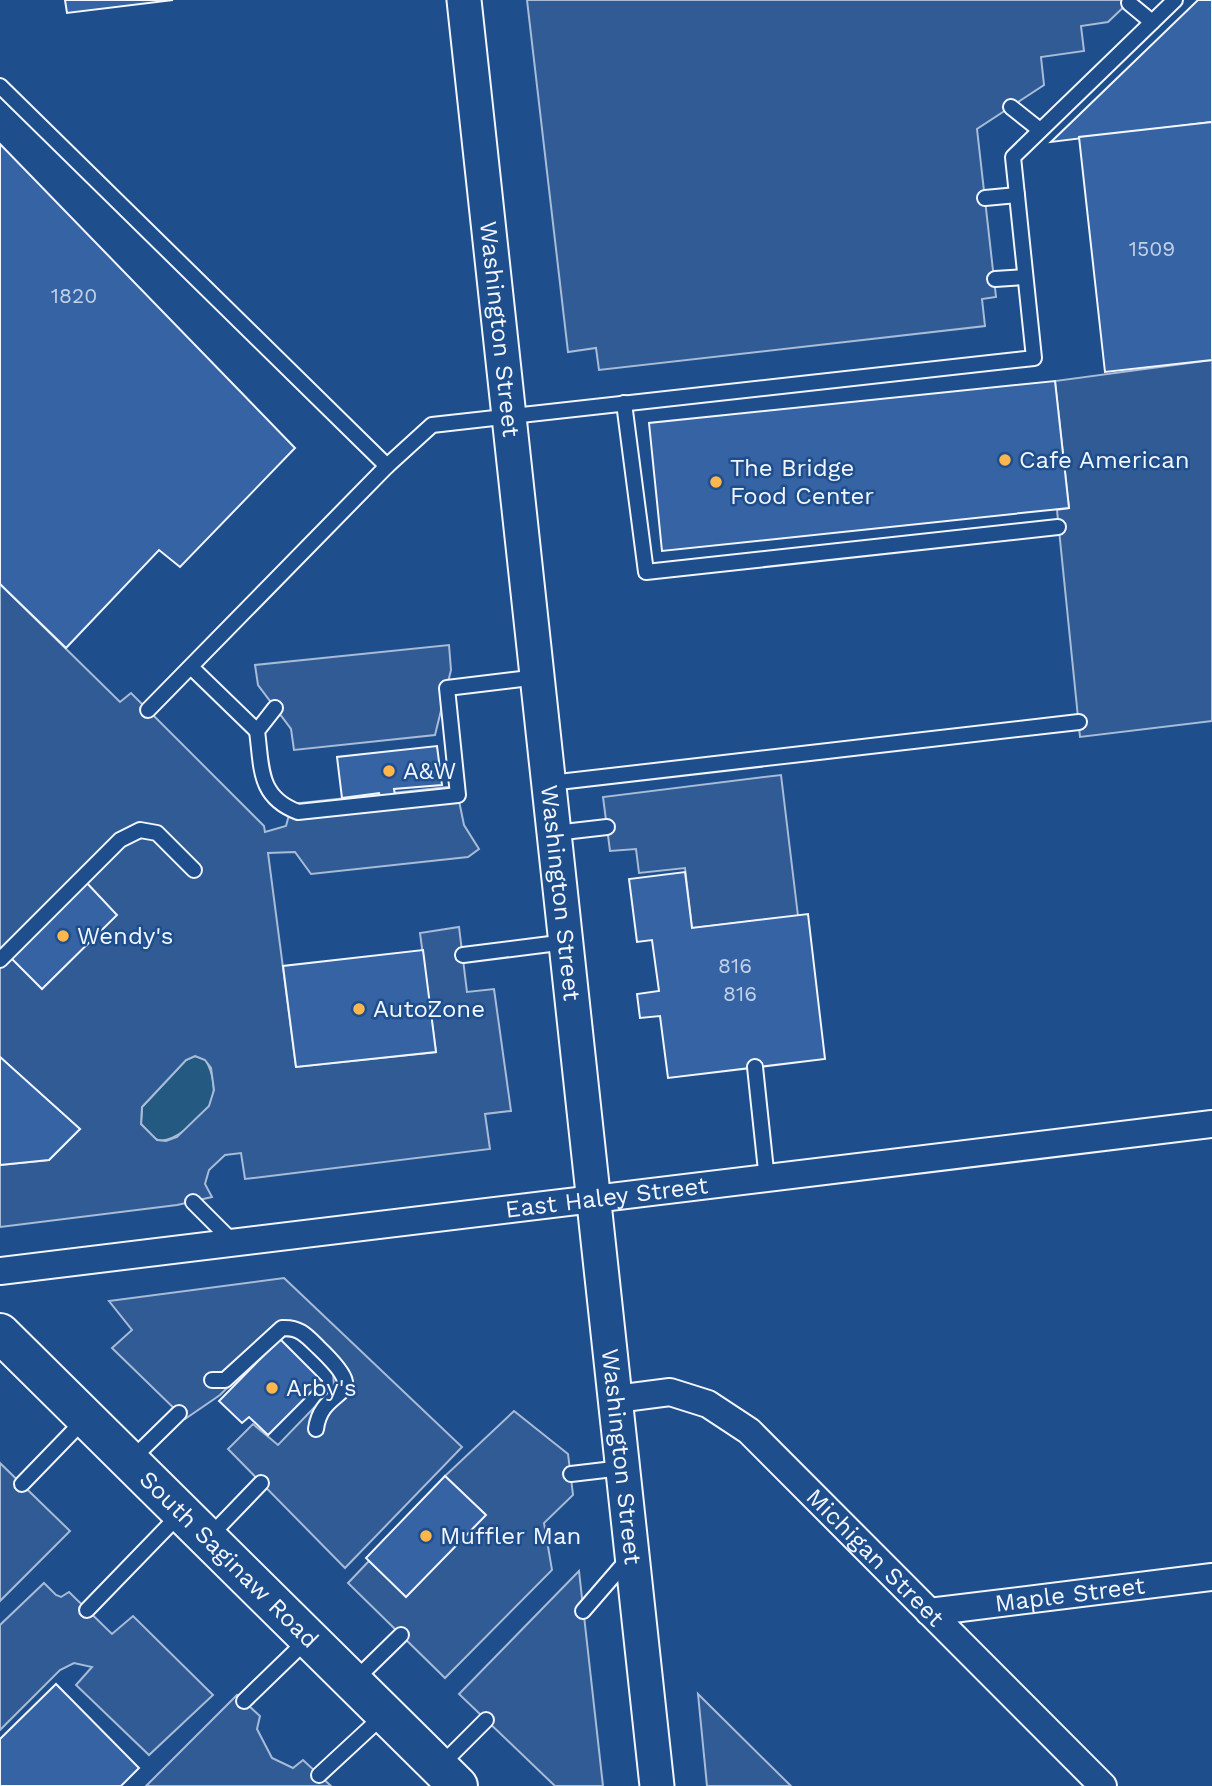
<svg xmlns="http://www.w3.org/2000/svg" width="1212" height="1786" font-family="'Work Sans',sans-serif">
	<style>
		.green { fill: #245a82; stroke: #a8bbd7; stroke-width: 2 }
		.parking { fill: #305b95; stroke: #a8bbd7; stroke-width: 2; fill-rule: evenodd }
		.building { fill: #3563a3; stroke: #f2f6ff; stroke-width: 2 }
		.lines { fill: none; stroke-linecap: round; stroke-linejoin: round }
		.service-casing { stroke: #f2f6ff; stroke-width: 18 }
		.minor-casing { stroke: #f2f6ff; stroke-width: 30 }
		.tertiary-casing { stroke: #f2f6ff; stroke-width: 37 }
		.secondary-casing { stroke: #f2f6ff; stroke-width: 42 }
		.service { stroke: #1f4e8c; stroke-width: 14 }
		.minor { stroke: #1f4e8c; stroke-width: 26 }
		.tertiary { stroke: #1f4e8c; stroke-width: 33 }
		.secondary { stroke: #1f4e8c; stroke-width: 38 }
		.poi-dot { fill: #ffb74d; stroke: #1f4e8c; stroke-width: 2.5 }
		.labels { text-anchor: middle; stroke-width: 5; stroke-linejoin: round; paint-order: stroke }
		.number-label { font-size: 21px; fill: #c3d1e8 }
		.street-label { font-size: 24px; fill: #f2f6ff; stroke: #1f4e8c }
		.poi-label { font-size: 24px; fill: #f2f6ff; stroke: #1f4e8c; text-anchor: start }
	</style>
	<rect width="100%" height="100%" fill="#1f4e8c"/>
	<path class="green" d="M195 1056 205 1059C213 1072 218 1093 209 1107 202 1118 170 1147 156 1139 151 1136 145 1128 141 1124L142 1107 186 1060Z"/>
	<g class="parking">
		<polygon points="527,0 1131,0 1108,22 1081,26 1084,51 1041,57 1044,85 977,129 996,297 982,299 985,326 599,370 596,348 568,352"/>
		<polygon points="1212,360 1212,721 1080,737 1057,510 1069,508 1055,381"/>
		<path d="M0 584 120 702 131 693 264 826 265 832 286 826 292 804 456 786 464 825 479 849 468 857 311 874 295 852 268 853 296 1067 436 1052 420 933 459 927 467 992 494 989 511 1111 485 1114 490 1149 245 1179 241 1153 225 1155 209 1170 205 1184 212 1197 177 1205 0 1227V1165L49 1160 80 1129 0 1057ZM195 1056 205 1060 211 1068 214 1090 209 1106 177 1137 166 1141 157 1140 141 1124 142 1107 186 1060Z"/>
		<polygon points="449,645 451,670 435,735 294,750 291,729 258,685 255,665"/>
		<polygon points="781,775 798,916 692,928 685,868 639,873 636,849 610,851 603,797"/>
		<polygon points="284,1278 462,1447 345,1568 228,1449 253,1424 278,1445 334,1387 333,1371 298,1337 279,1336 220,1395 185,1419 112,1348 132,1330 109,1301"/>
		<polygon points="514,1411 568,1454 573,1495 544,1523 552,1570 445,1678 348,1583 369,1561 406,1596 485,1514 445,1476"/>
		<polygon points="0,1463 70,1531 0,1601"/>
		<polygon points="579,1571 603,1786 555,1786 459,1694"/>
		<polygon points="44,1583 56,1595 61,1597 69,1592 112,1634 133,1616 213,1695 149,1755 76,1685 92,1667 74,1663 60,1670 0,1730 0,1625"/>
		<polygon points="698,1694 791,1786 707,1786"/>
		<polygon points="237,1695 260,1716 257,1729 272,1758 293,1768 303,1760 331,1786 146,1786"/>
	</g>
	<g class="building">
		<polygon points="65,0 173,0 67,13"/>
		<polygon points="1198,0 1212,0 1212,122 1051,142"/>
		<polygon points="1212,122 1212,360 1105,372 1079,137"/>
		<polygon points="0,144 295,448 180,567 159,550 66,648 0,584"/>
		<polygon points="1055,381 1069,508 662,551 649,423"/>
		<polygon points="437,746 442,785 394,789 395,795 380,797 379,793 342,798 337,757"/>
		<polygon points="685,872 692,928 808,914 825,1059 668,1078 660,1016 640,1018 637,994 659,991 652,940 637,942 629,879"/>
		<polygon points="85,881 117,915 42,989 9,956"/>
		<polygon points="423,950 436,1052 296,1067 283,966"/>
		<polygon points="0,1057 80,1129 49,1160 0,1165"/>
		<polygon points="280,1339 322,1381 268,1435 249,1417 242,1423 219,1401"/>
		<polygon points="445,1476 486,1515 406,1597 366,1558"/>
		<polygon points="56,1684 139,1768 121,1786 0,1786 0,1739"/>
	</g>
	<g class="lines">
		<defs>
			<g id="service">
				<polyline points="1129,3 1152,22"/>
				<polyline points="0,86 387,466 148,710"/>
				<polyline points="1011,107 1040,130"/>
				<polyline points="985,198 1017,195"/>
				<polyline points="995,279 1025,277"/>
				<polyline points="624,403 646,572 1058,527"/>
				<polyline points="387,466 432,425 1034,358 1013,157 1175,0"/>
				<polyline points="191,667 257,731"/>
				<path d="M275 708 257 731C262 768 258 797 298 812L458 795 447 688 538 677"/>
				<polyline points="550,783 1079,722"/>
				<polyline points="555,833 607,827"/>
				<polyline points="463,955 566,942"/>
				<polyline points="0,960 120,840 140,830 157,833 194,870"/>
				<polyline points="755,1067 767,1180"/>
				<polyline points="193,1202 234,1243"/>
				<path d="M212 1380H225L282 1328C299 1327 306 1335 318 1347 377 1403 322 1382 316 1429"/>
				<polyline points="130,1461 179,1413"/>
				<polyline points="571,1474 622,1468"/>
				<polyline points="22,1484 84,1420"/>
				<polyline points="209,1537 261,1483"/>
				<polyline points="87,1610 181,1513"/>
				<polyline points="583,1611 628,1559"/>
				<polyline points="355,1680 401,1635"/>
				<polyline points="244,1701 309,1638"/>
				<polyline points="440,1766 486,1720"/>
				<polyline points="319,1775 385,1714"/>
			</g>
			<g id="minor">
				<path id="s1" d="M0 1271 1212 1124"/>
				<path id="s2" d="M616 1399 670 1392 708 1404 749 1431 1103 1786"/>
				<path id="s3" d="M929 1612 1212 1577"/>
			</g>
			<g id="tertiary">
				<path id="s4" d="M464 0 657 1786"/>
			</g>
			<g id="secondary">
				<path id="s5" d="M0 1333 458 1786"/>
			</g>
		</defs>
		<use href="#service" class="service-casing"/>
		<use href="#minor" class="minor-casing"/>
		<use href="#tertiary" class="tertiary-casing"/>
		<use href="#secondary" class="secondary-casing"/>
		<use href="#service" class="service"/>
		<use href="#minor" class="minor"/>
		<use href="#tertiary" class="tertiary"/>
		<use href="#secondary" class="secondary"/>
	</g>
	<g class="poi-dot">
		<circle cx="1005" cy="460" r="7"/>
		<circle cx="716" cy="482" r="7"/>
		<circle cx="389" cy="771" r="7"/>
		<circle cx="63" cy="936" r="7"/>
		<circle cx="359" cy="1009" r="7"/>
		<circle cx="272" cy="1388" r="7"/>
		<circle cx="426" cy="1536" r="7"/>
	</g>
	<g class="labels">
		<g class="number-label">
			<text x="1152" y="256">1509</text>
			<text x="74" y="303">1820</text>
			<text x="735" y="973">816</text>
			<text x="740" y="1001">816</text>
		</g>
		<g class="street-label">
			<text dy="8" stroke="none"><textPath href="#s4" startOffset="331">Washington Street</textPath></text>
			<text dy="8" stroke="none"><textPath href="#s4" startOffset="898">Washington Street</textPath></text>
			<text dy="8" stroke="none"><textPath href="#s1" startOffset="611">East Haley Street</textPath></text>
			<text dy="8" stroke="none"><textPath href="#s4" startOffset="1465">Washington Street</textPath></text>
			<text dy="8" stroke="none"><textPath href="#s2" startOffset="322">Michigan Street</textPath></text>
			<text dy="8" stroke="none"><textPath href="#s5" startOffset="322">South Saginaw Road</textPath></text>
			<text dy="8" stroke="none"><textPath href="#s3" startOffset="142">Maple Street</textPath></text>
		</g>
		<g class="poi-label">
			<text x="1019" y="468">Cafe American</text>
			<text x="730" y="476">The Bridge<tspan x="730" dy="28">Food Center</tspan></text>
			<text x="403" y="779">A&amp;W</text>
			<text x="77" y="944">Wendy's</text>
			<text x="373" y="1017">AutoZone</text>
			<text x="286" y="1396">Arby's</text>
			<text x="440" y="1544">Muffler Man</text>
		</g>
	</g>
</svg>
